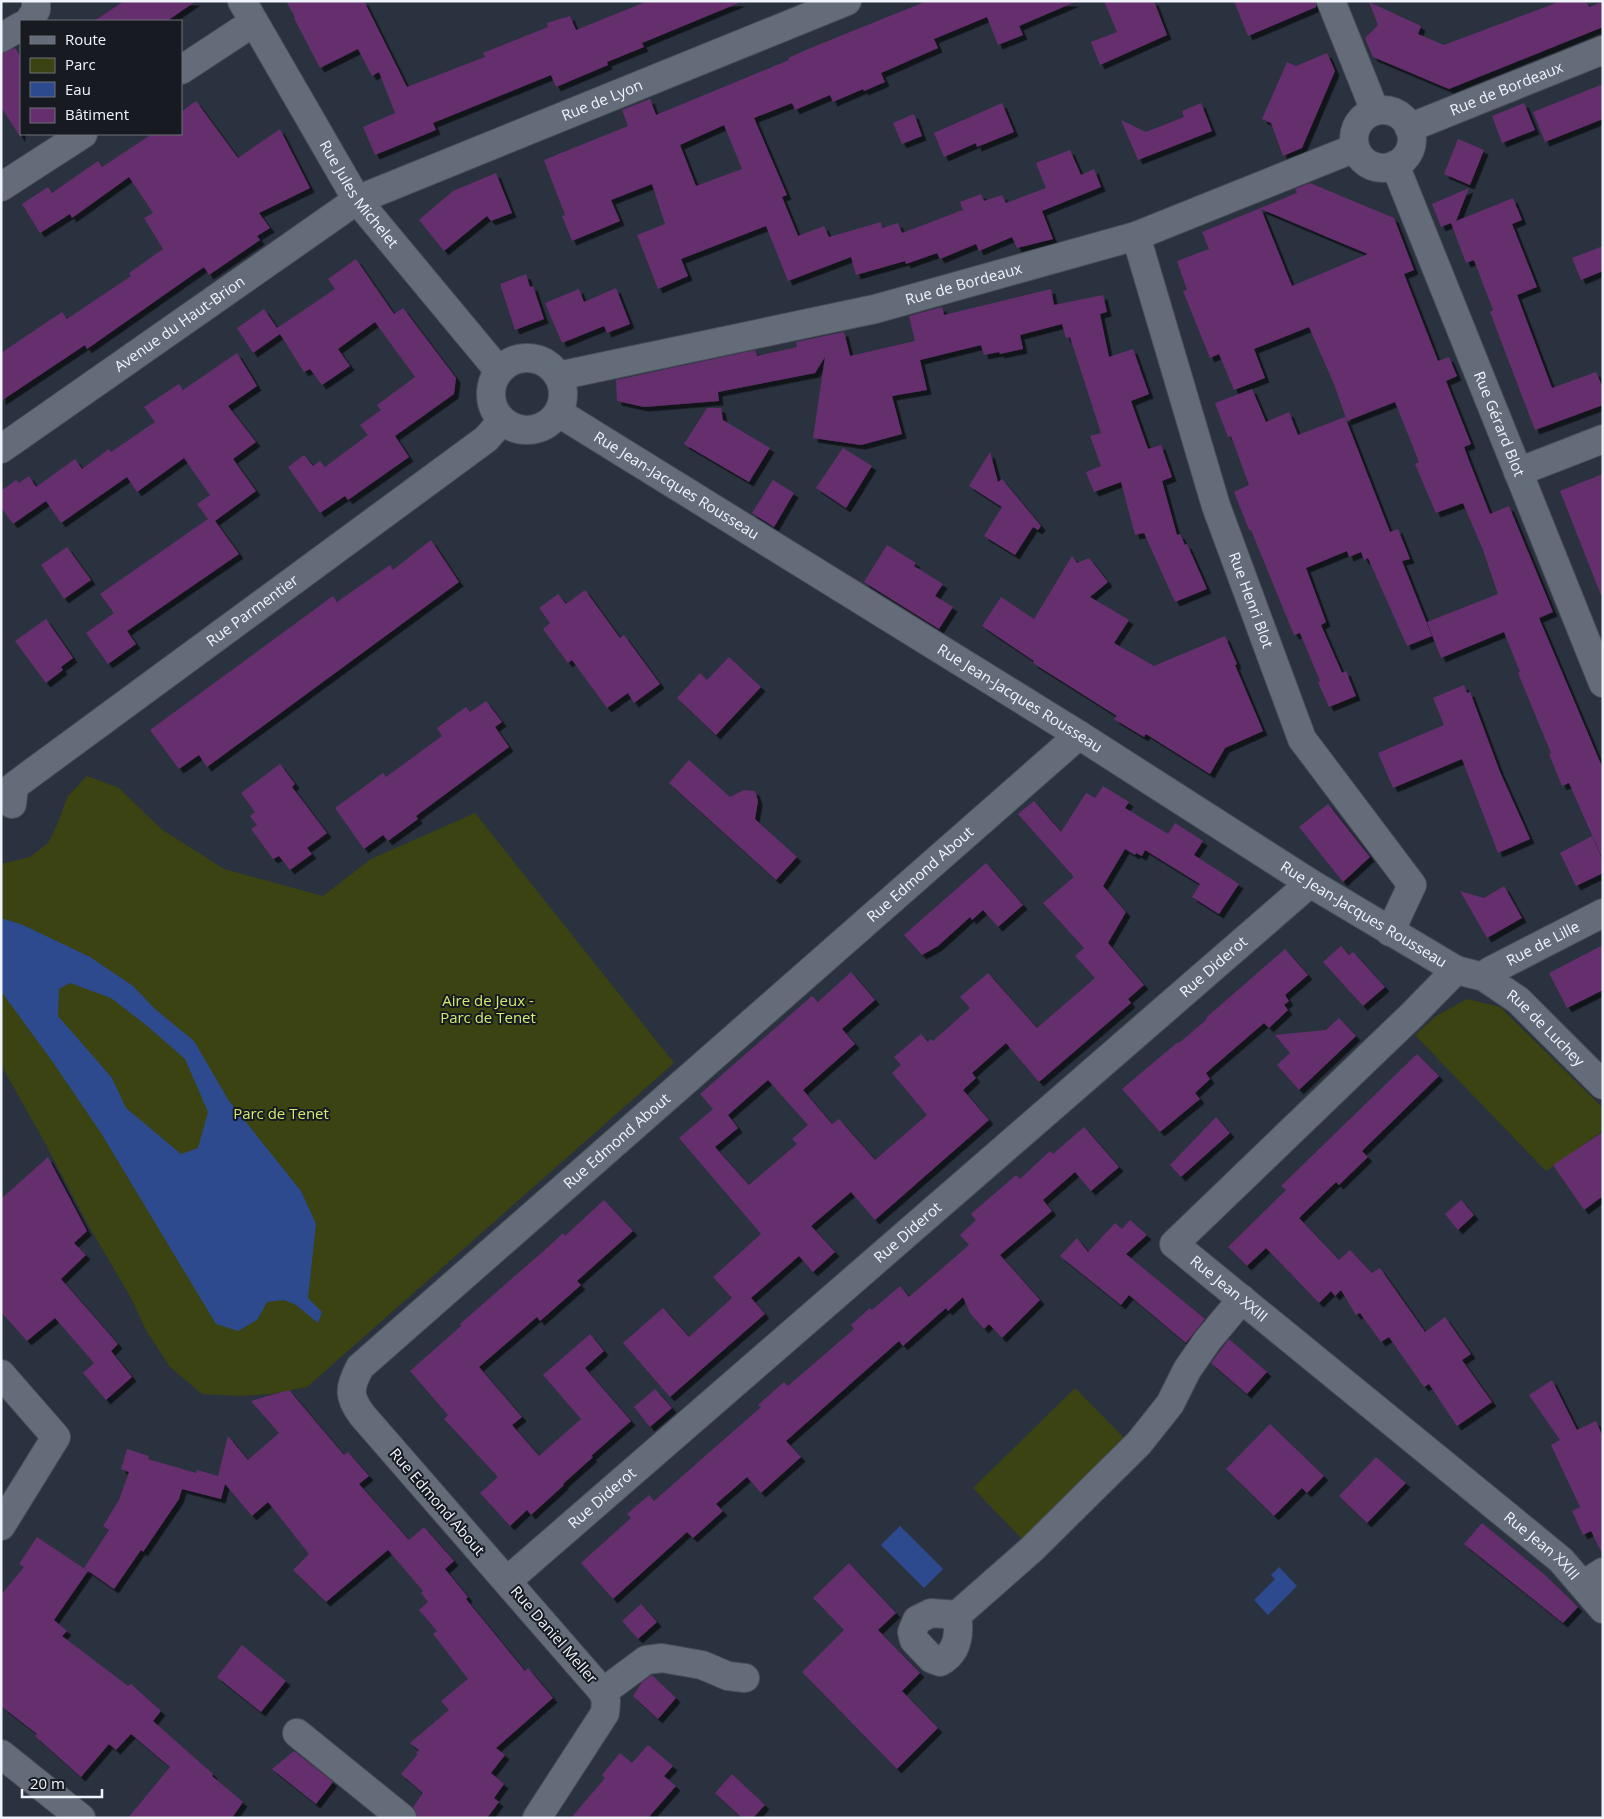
<svg xmlns="http://www.w3.org/2000/svg" width="1604" height="1819" font-family="'Open Sans',sans-serif">
	<style>
		.green { fill: #3a4311 }
		.water { fill: #2e4a8f; fill-rule: evenodd }
		.building { fill: #652e6d; fill-rule: evenodd; filter: url(#shadow) }
		.lines { fill: none; stroke-linecap: round; stroke-linejoin: round }
		.minor-casing { stroke: #494f59; stroke-width: 30 }
		.minor { stroke: #646c7a; stroke-width: 28 }
		.labels { text-anchor: middle; stroke-width: 4; stroke-linejoin: round; paint-order: stroke }
		.street-label { font-size: 15px; fill: #f0f5fd; stroke: #171a20 }
		.park-label { font-size: 15px; fill: #d3eb72; stroke: #171a20 }
	</style>
	<defs>
		<filter id="shadow"><feDropShadow dx="4.5" dy="4.5" stdDeviation="0" flood-color="#0009"/></filter>
	</defs>
	<rect width="100%" height="100%" fill="#2b323f"/>
	<g class="green">
		<polygon points="87,776 119,788 161,829 224,869 323,896 371,859 475,813 674,1063 307,1387 271,1394 240,1396 202,1394 170,1367 146,1330 131,1298 86,1221 44,1141 1,1065 1,864 30,857 48,843 57,825 68,796"/>
		<polygon points="1467,999 1500,1007 1603,1108 1603,1131 1546,1171 1415,1035 1436,1016"/>
		<polygon points="1075,1388 1126,1440 1024,1541 973,1488"/>
	</g>
	<g class="water">
		<path d="M1 918 23 925 90 957 133 986 155 1009 194 1041 229 1101 301 1191 316 1224 308 1298 322 1312 318 1323 296 1305 284 1300 267 1302 257 1320 238 1331 216 1324 101 1133 52 1061 1 991ZM70 983 111 998 146 1025 185 1059 208 1112 198 1148 181 1154 126 1108 112 1078 58 1016 59 989Z"/>
		<polygon points="900,1526 943,1569 924,1588 881,1545"/>
		<polygon points="1279,1567 1297,1586 1268,1615 1254,1600 1275,1579 1271,1575"/>
	</g>
	<g class="building">
		<polygon points="124,1 196,1 167,21 94,21"/>
		<polygon points="286,1 364,1 407,87 485,57 483,53 548,27 547,23 570,16 576,30 648,1 741,2 642,43 644,47 607,62 608,65 556,87 551,75 433,123 436,130 375,155 363,127 395,113 379,72 372,76 358,49 320,68 294,18 295,17"/>
		<path d="M927 1 1075 2 1019 26 1023 35 998 45 987 17 934 39 938 48 881 73 885 82 864 91 863 89 833 102 830 95 795 110 792 103 754 118 787 195 782 197 798 236 824 226 829 237 881 222 882 228 898 223 902 233 963 210 960 202 981 194 984 201 1002 195 1006 203 1046 188 1036 163 1070 150 1081 175 1094 169 1101 187 1042 211 1053 239 1017 248 1012 237 979 251 976 244 940 259 937 253 906 264 905 261 856 275 851 257 788 281 766 226 681 259 688 276 658 289 637 235 665 224 652 184 611 200 620 221 572 241 562 216 565 215 544 160 628 126 622 110 650 99 656 115 789 60 788 58 813 47ZM724 125 742 169 696 186 680 145Z"/>
		<polygon points="1104,1 1154,1 1167,35 1100,65 1091,42 1117,32"/>
		<polygon points="1234,1 1316,1 1316,7 1248,36"/>
		<polygon points="1561,1 1586,1 1589,7 1603,2 1603,27 1449,89 1373,57 1365,38 1378,25 1369,2 1421,26 1418,34 1444,45"/>
		<polygon points="15,48 21,57 21,138 1,107 1,54"/>
		<polygon points="1327,53 1335,71 1302,148 1283,156 1271,123 1262,119 1287,62 1296,66"/>
		<polygon points="1603,84 1603,119 1545,142 1533,112"/>
		<polygon points="196,101 238,158 280,129 310,188 259,213 270,228 257,236 260,240 209,275 204,267 87,349 85,345 1,401 1,353 62,312 67,319 131,276 129,273 163,249 144,218 153,213 129,177 72,218 70,214 40,233 22,204 48,187 52,193 98,161 102,167 152,134 181,134 181,112"/>
		<polygon points="1002,103 1014,132 977,147 976,143 944,157 934,133"/>
		<polygon points="1201,103 1212,131 1138,160 1121,120 1146,132 1184,117 1182,111"/>
		<polygon points="1524,103 1535,130 1502,143 1492,116"/>
		<polygon points="914,114 922,136 902,144 893,123"/>
		<polygon points="1458,139 1484,150 1470,185 1444,174"/>
		<polygon points="496,173 512,213 491,221 487,216 444,251 419,220 453,191"/>
		<path d="M1310 183 1394 218 1414 270 1404 274 1438 361 1449 357 1457 376 1446 381 1471 444 1464 447 1468 458 1490 514 1509 506 1553 612 1539 618 1603 769V860L1569 783 1562 786 1549 754 1551 753 1518 673 1520 672 1504 632 1441 658 1427 622 1498 594 1483 550 1463 503 1436 513 1415 464 1419 462 1395 402 1347 421 1334 384 1309 327 1254 349 1265 378 1234 390 1219 354 1210 358 1183 291 1187 290 1177 261 1209 249 1202 232 1297 193 1295 189ZM1261 209 1339 242 1368 254 1292 286Z"/>
		<polygon points="1469,188 1456,221 1513,198 1522,220 1512,224 1537,287 1517,295 1552,388 1596,372 1603,388 1603,405 1535,430 1490,312 1493,310 1474,260 1466,263 1451,223 1441,227 1432,204"/>
		<polygon points="1603,246 1603,271 1581,280 1572,258"/>
		<polygon points="356,259 394,314 403,308 456,378 454,394 395,436 409,457 348,500 345,496 320,513 288,467 304,455 313,466 320,461 325,467 368,435 360,425 381,410 377,405 415,377 375,322 338,349 350,366 322,385 310,369 304,372 280,334 253,353 237,328 264,309 277,328 335,289 328,279"/>
		<polygon points="526,274 530,287 533,286 544,319 515,330 500,284"/>
		<polygon points="616,288 630,324 607,333 604,326 562,343 545,303 579,289 584,302"/>
		<polygon points="1051,289 1054,305 1103,295 1107,312 1100,314 1109,357 1133,349 1149,394 1131,401 1148,449 1161,445 1172,477 1162,481 1177,535 1180,534 1185,545 1187,544 1207,589 1175,602 1144,533 1135,535 1121,482 1094,492 1086,472 1101,466 1090,436 1101,433 1070,337 1066,338 1062,324 1020,335 1023,349 1000,354 999,352 984,355 981,345 920,360 927,390 892,396 902,434 861,445 813,438 825,357 815,373 718,392 719,401 644,407 617,401 616,380 755,350 757,356 797,347 796,342 844,332 850,356 915,341 909,316 942,307 944,315"/>
		<polygon points="237,353 257,386 228,406 256,442 233,459 256,491 215,521 239,554 127,631 136,644 108,664 86,633 114,613 100,594 208,519 197,504 210,495 184,458 137,492 127,477 61,523 46,501 13,524 1,507 1,491 16,480 19,483 29,476 36,487 75,459 82,469 109,449 111,452 155,422 144,407 179,384 183,390"/>
		<polygon points="1252,389 1266,422 1289,412 1298,435 1345,417 1390,532 1398,529 1410,559 1402,561 1432,636 1407,646 1368,558 1364,560 1361,552 1349,557 1347,551 1306,568 1326,622 1321,625 1342,673 1346,671 1356,696 1329,707 1318,682 1320,681 1300,633 1294,635 1251,530 1249,530 1234,492 1249,485 1231,436 1228,437 1215,403"/>
		<polygon points="707,408 721,408 723,420 770,448 749,482 684,444"/>
		<polygon points="843,448 872,466 846,508 816,488"/>
		<polygon points="990,452 998,482 1002,479 1041,526 1038,530 1033,527 1015,555 984,536 1002,507 969,486"/>
		<polygon points="1603,474 1603,595 1601,595 1560,491"/>
		<polygon points="773,480 794,493 774,527 752,513"/>
		<polygon points="431,540 459,582 207,767 199,755 179,769 150,730 333,596 337,602 390,565 393,570"/>
		<polygon points="887,545 916,563 914,566 943,584 935,596 953,607 939,629 864,582"/>
		<polygon points="67,547 91,580 64,599 41,565"/>
		<polygon points="1072,556 1077,563 1089,558 1108,582 1090,597 1129,620 1114,643 1154,666 1225,636 1237,664 1235,665 1263,731 1225,748 1210,774 1146,734 1144,737 1114,719 1117,716 1033,663 1034,661 982,626 1001,597 1034,619"/>
		<polygon points="585,590 620,638 624,635 660,684 634,703 628,693 607,708 572,660 568,663 543,629 550,623 539,608 558,594 566,604"/>
		<polygon points="46,619 73,658 61,667 63,670 46,683 15,641"/>
		<polygon points="729,657 761,687 716,735 677,698 700,673 707,680"/>
		<polygon points="1464,685 1467,693 1470,692 1500,772 1530,839 1498,853 1462,759 1393,788 1378,753 1444,725 1433,698"/>
		<polygon points="486,701 502,722 495,727 509,747 416,816 418,819 388,841 383,835 364,849 335,808 383,773 386,777 442,736 437,728 466,707 470,712"/>
		<polygon points="689,760 730,797 744,790 755,791 758,801 755,819 797,857 776,880 669,783"/>
		<polygon points="280,764 295,784 292,787 327,833 307,848 312,854 290,870 279,856 273,859 251,829 257,825 250,816 255,812 241,793"/>
		<path d="M1103 786 1129 802 1125 808 1168 834 1175 823 1203 841 1194 855 1239 884 1219 914 1192 897 1200 884 1145 850 1142 856 1136 853 1135 855 1125 849 1103 886 1126 912 1108 943 1144 985 1128 999 1131 1003 1039 1082 1006 1043 972 1073 976 1078 963 1090 989 1120 875 1220 851 1192 811 1226 835 1252 813 1272 799 1256 751 1298 765 1314 670 1397 623 1343 663 1308 689 1337 732 1298 713 1277 761 1234 679 1138 713 1109 700 1094 812 996 818 1002 851 972 875 1000 842 1029 855 1044 803 1090 832 1124 839 1119 875 1160 927 1115 892 1073 901 1065 894 1057 921 1034 928 1042 931 1039 933 1041 970 1008 960 997 988 973 1037 1028 1095 978 1075 956 1084 948 1043 903 1074 877 1018 814 1034 801 1061 832 1086 793 1095 798ZM768 1080 808 1125 792 1139 797 1144 749 1185 715 1147 738 1128 728 1115Z"/>
		<polygon points="1328,804 1370,857 1343,882 1299,827"/>
		<polygon points="1592,836 1603,861 1603,873 1576,886 1560,853"/>
		<polygon points="986,863 1023,905 998,927 983,910 972,920 970,917 938,946 922,955 904,935"/>
		<polygon points="1504,886 1522,918 1487,938 1460,891 1484,898"/>
		<polygon points="1603,945 1603,990 1567,1008 1549,973"/>
		<polygon points="1341,946 1349,955 1353,952 1385,987 1363,1006 1323,962"/>
		<polygon points="1285,949 1308,975 1285,995 1289,1001 1284,1005 1288,1010 1269,1028 1264,1023 1206,1073 1210,1079 1195,1093 1200,1099 1160,1132 1122,1089 1178,1042 1179,1043 1206,1020 1207,1017"/>
		<polygon points="1339,1018 1356,1036 1299,1090 1277,1065 1290,1053 1275,1035 1326,1030"/>
		<polygon points="1417,1054 1439,1076 1362,1151 1368,1157 1339,1185 1336,1182 1299,1218 1339,1260 1350,1250 1372,1273 1380,1268 1425,1332 1445,1317 1471,1354 1462,1360 1492,1402 1457,1426 1429,1384 1424,1387 1389,1337 1381,1342 1360,1313 1356,1315 1341,1290 1335,1296 1331,1291 1319,1303 1266,1248 1247,1266 1228,1247 1286,1190 1281,1186"/>
		<polygon points="1216,1117 1230,1133 1181,1177 1170,1165"/>
		<polygon points="1084,1127 1119,1167 1091,1191 1075,1172 1043,1200 1052,1211 1000,1255 1040,1300 1002,1338 989,1324 984,1329 970,1313 963,1297 948,1311 946,1308 903,1346 899,1341 786,1441 801,1457 761,1493 747,1477 716,1504 723,1511 693,1538 687,1532 613,1599 581,1563 631,1518 627,1514 649,1495 654,1501 761,1407 758,1405 784,1382 788,1386 854,1329 851,1325 870,1308 872,1310 900,1286 909,1297 969,1245 960,1235 976,1220 971,1214 1016,1175 1020,1179 1050,1151 1053,1154"/>
		<polygon points="1603,1132 1603,1196 1584,1210 1553,1165"/>
		<polygon points="48,1157 87,1231 74,1243 86,1255 61,1279 118,1344 111,1351 132,1377 106,1400 83,1373 94,1363 55,1318 27,1341 1,1312 1,1199"/>
		<polygon points="604,1200 633,1231 577,1281 581,1285 540,1321 537,1317 479,1367 522,1417 512,1425 539,1456 581,1419 543,1375 590,1334 604,1351 585,1368 631,1421 591,1456 593,1457 563,1484 564,1485 531,1515 527,1510 510,1526 480,1493 498,1477 444,1419 448,1415 410,1371 461,1326 460,1324 547,1248 563,1233 565,1236"/>
		<polygon points="1461,1200 1474,1215 1458,1230 1445,1214"/>
		<polygon points="1130,1220 1147,1235 1126,1254 1205,1319 1186,1343 1129,1295 1121,1305 1060,1256 1077,1238 1088,1252 1115,1223 1122,1229"/>
		<polygon points="1229,1339 1267,1372 1247,1394 1211,1363"/>
		<polygon points="1552,1380 1577,1430 1596,1421 1603,1437 1603,1555 1591,1531 1583,1535 1572,1511 1580,1507 1551,1445 1560,1440 1529,1395"/>
		<polygon points="655,1389 672,1408 650,1427 634,1407"/>
		<polygon points="289,1390 344,1455 348,1452 369,1476 359,1484 409,1540 424,1527 454,1561 445,1569 468,1597 466,1599 525,1671 528,1668 553,1698 496,1748 505,1755 491,1773 504,1784 494,1798 499,1802 487,1818 417,1818 416,1812 413,1807 423,1793 401,1774 418,1754 416,1753 419,1750 410,1743 449,1710 441,1701 468,1679 433,1634 437,1631 419,1610 428,1602 421,1593 423,1591 388,1550 326,1602 293,1570 309,1554 268,1502 252,1516 225,1484 221,1499 182,1489 179,1499 143,1552 141,1550 114,1589 84,1568 109,1530 103,1526 119,1500 129,1472 121,1469 127,1449 149,1456 148,1459 196,1473 197,1470 218,1476 228,1436 248,1460 279,1433 251,1401"/>
		<polygon points="1270,1424 1324,1476 1307,1493 1302,1488 1274,1516 1226,1469"/>
		<polygon points="1376,1457 1406,1483 1367,1523 1339,1496"/>
		<polygon points="1482,1523 1545,1575 1578,1607 1563,1623 1464,1544"/>
		<polygon points="37,1537 88,1571 54,1620 67,1631 62,1636 128,1686 131,1684 161,1711 153,1721 213,1774 212,1776 243,1802 232,1818 128,1818 170,1767 131,1734 116,1750 109,1744 81,1777 35,1736 37,1734 1,1706 1,1595 24,1567 19,1564"/>
		<polygon points="849,1563 896,1613 878,1630 920,1673 902,1691 938,1728 897,1769 802,1672 844,1630 813,1598"/>
		<polygon points="641,1604 657,1622 638,1639 622,1621"/>
		<polygon points="242,1645 286,1681 261,1712 217,1677"/>
		<polygon points="652,1675 676,1698 658,1719 633,1696 642,1682"/>
		<polygon points="648,1745 673,1766 664,1776 676,1786 648,1818 571,1818 605,1778 602,1775 620,1753 632,1763"/>
		<polygon points="294,1751 333,1782 316,1804 272,1769"/>
		<polygon points="732,1774 765,1805 753,1818 742,1818 715,1793"/>
	</g>
	<g class="lines">
		<defs>
			<g id="minor">
				<path id="s1" d="M242 1 357 200 499 371"/>
				<polyline points="1331,1 1375,111"/>
				<polyline points="29,21 36,10 36,1"/>
				<polyline points="1,38 21,26"/>
				<polyline points="181,70 254,22"/>
				<circle cx="1383" cy="139" r="29"/>
				<path id="s2" d="M1409 128 1603 50"/>
				<path id="s3" d="M1395 165 1603 683"/>
				<polyline points="1,187 83,134"/>
				<path id="s4" d="M1136 236 1216 506 1302 739 1412 885 1390 932"/>
				<circle cx="527" cy="394" r="36"/>
				<path id="s5" d="M558 376 875 309 1136 236 1355 148"/>
				<path id="s6" d="M559 413 1079 735 1310 883 1456 970 1484 977 1518 1000 1603 1085"/>
				<path id="s7" d="M1 449 357 200 847 1"/>
				<polyline points="1518,472 1603,439"/>
				<path id="s8" d="M12 804 14 786 486 439 502 421"/>
				<path id="s9" d="M1456 970 1412 1015 1174 1244 1561 1560 1603 1609"/>
				<path id="s10" d="M1484 977 1490 971 1603 913"/>
				<polyline points="1,1374 56,1437 1,1526"/>
				<path id="s11" d="M507 1581 1310 883"/>
				<polyline points="1583,1585 1603,1572"/>
				<path d="M957 1615 931 1613 917 1620 912 1632 914 1640 932 1659 940 1662C958 1652 960 1634 957 1615L1032 1549 1139 1443 1170 1404 1187 1370 1207 1341 1242 1299"/>
				<polyline points="603,1692 646,1660 662,1658 702,1665 728,1676 745,1678"/>
				<polyline points="297,1733 402,1818"/>
				<polyline points="1,1754 81,1818"/>
				<path id="s12" d="M537 1818 605 1713 606 1701 603 1692 362 1415C348 1396 349 1388 360 1367L1079 735"/>
			</g>
		</defs>
		<use href="#minor" class="minor-casing"/>
		<use href="#minor" class="minor"/>
	</g>
	<g class="labels">
		<g class="street-label">
			<text dy="5" stroke="none"><textPath href="#s2" startOffset="105">Rue de Bordeaux</textPath></text>
			<text dy="5" stroke="none"><textPath href="#s7" startOffset="699">Rue de Lyon</textPath></text>
			<text dy="5" stroke="none"><textPath href="#s1" startOffset="226">Rue Jules Michelet</textPath></text>
			<text dy="5" stroke="none"><textPath href="#s5" startOffset="416">Rue de Bordeaux</textPath></text>
			<text dy="5" stroke="none"><textPath href="#s7" startOffset="218">Avenue du Haut-Brion</textPath></text>
			<text dy="5" stroke="none"><textPath href="#s3" startOffset="279">Rue Gérard Blot</textPath></text>
			<text dy="5" stroke="none"><textPath href="#s6" startOffset="138">Rue Jean-Jacques Rousseau</textPath></text>
			<text dy="5" stroke="none"><textPath href="#s4" startOffset="382">Rue Henri Blot</textPath></text>
			<text dy="5" stroke="none"><textPath href="#s8" startOffset="314">Rue Parmentier</textPath></text>
			<text dy="5" stroke="none"><textPath href="#s6" startOffset="542">Rue Jean-Jacques Rousseau</textPath></text>
			<text dy="5" stroke="none"><textPath href="#s12" startOffset="1312">Rue Edmond About</textPath></text>
			<text dy="5" stroke="none"><textPath href="#s6" startOffset="948">Rue Jean-Jacques Rousseau</textPath></text>
			<text dy="5" stroke="none"><textPath href="#s10" startOffset="68">Rue de Lille</textPath></text>
			<text dy="5" stroke="none"><textPath href="#s11" startOffset="936">Rue Diderot</textPath></text>
			<text dy="5" stroke="none"><textPath href="#s6" startOffset="1165">Rue de Luchey</textPath></text>
			<text dy="5" stroke="none"><textPath href="#s12" startOffset="908">Rue Edmond About</textPath></text>
			<text dy="5" stroke="none"><textPath href="#s11" startOffset="531">Rue Diderot</textPath></text>
			<text dy="5" stroke="none"><textPath href="#s9" startOffset="464">Rue Jean XXIII</textPath></text>
			<text dy="5" stroke="none"><textPath href="#s11" startOffset="126">Rue Diderot</textPath></text>
			<text transform="translate(437 1502) rotate(49)" y="5">Rue Edmond About</text>
			<text dy="5" stroke="none"><textPath href="#s9" startOffset="869">Rue Jean XXIII</textPath></text>
			<text transform="translate(554 1635) rotate(49)" y="5">Rue Daniel Meller</text>
		</g>
		<g class="park-label">
			<text x="488" y="1006">Aire de Jeux -<tspan x="488" dy="17">Parc de Tenet</tspan></text>
			<text x="281" y="1119">Parc de Tenet</text>
		</g>
	</g>
	<rect width="1604" height="1819" fill="none" stroke="#f0f5fd" stroke-width="5"/>
	<rect x="20" y="20" width="162" height="115" fill="#171a20" stroke="#6e7278"/>
	<rect x="30" y="36" width="25" height="8" fill="#646c7a" stroke="#6e7278"/>
	<text x="65" y="45" font-size="15" fill="#f0f5fd">Route</text>
	<rect x="30" y="58" width="25" height="15" fill="#3a4311" stroke="#6e7278"/>
	<text x="65" y="70" font-size="15" fill="#f0f5fd">Parc</text>
	<rect x="30" y="82" width="25" height="15" fill="#2e4a8f" stroke="#6e7278"/>
	<text x="65" y="95" font-size="15" fill="#f0f5fd">Eau</text>
	<rect x="30" y="108" width="25" height="15" fill="#652e6d" stroke="#6e7278"/>
	<text x="65" y="120" font-size="15" fill="#f0f5fd">Bâtiment</text>
	<path d="M22 1789v8h80v-8" fill="none" stroke="#f0f5fd" stroke-width="2.5"/>
	<text x="30" y="1789" font-size="15" fill="#f0f5fd" stroke="#171a20" stroke-width="4" paint-order="stroke">20 m</text>
</svg>
